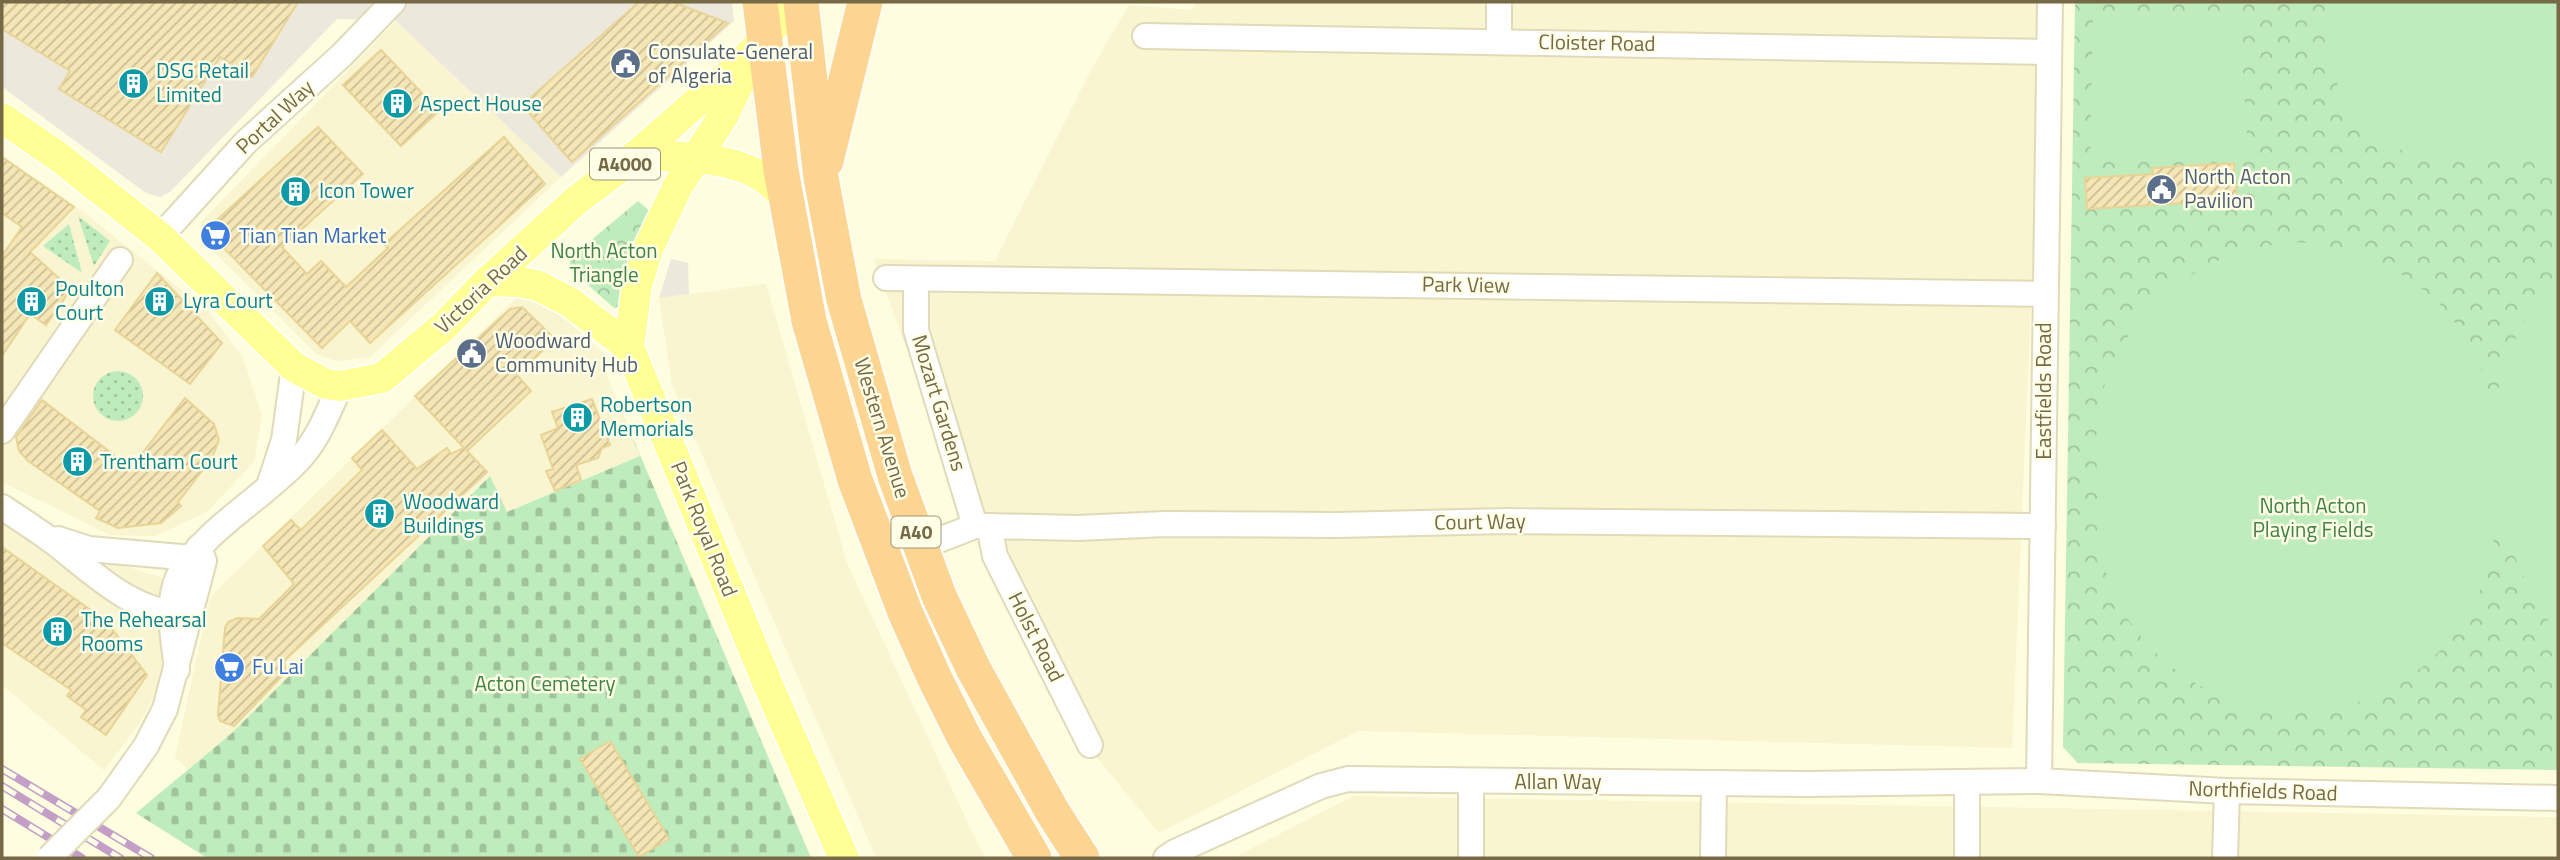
<svg xmlns="http://www.w3.org/2000/svg" width="2560" height="860" font-family="'Titillium Web',sans-serif">
	<style>
		.residential { fill: #f8f5d0 }
		.industrial { fill: #ece9dc }
		.grass { fill: url(#grass-dots) }
		.forest { fill: url(#forest-crowns) }
		.cemetery { fill: url(#cemetery-stones) }
		.garden { fill: #bfecbd }
		.building { fill: url(#building-hatch); stroke: #e9d495; stroke-width: 2 }
		.lines { fill: none; stroke-linecap: round; stroke-linejoin: round }
		.minor-casing { stroke: #e0dab8; stroke-width: 28 }
		.major-casing { stroke: #fff; stroke-width: 33 }
		.highway-casing { stroke: #fff; stroke-width: 38 }
		.minor { stroke: #fff; stroke-width: 24 }
		.major { stroke: #ffff95; stroke-width: 30 }
		.highway { stroke: #fdd592; stroke-width: 35 }
		.rail-casing { stroke: #c39ec7; stroke-width: 8 }
		.rail { stroke: #fffee7; stroke-width: 5; stroke-dasharray: 16; stroke-linecap: butt }
		.minor-bridge-casing { stroke: #e0dab8; stroke-width: 28; stroke-linecap: butt }
		.minor-bridge { stroke: #fff; stroke-width: 24 }
		.labels { text-anchor: middle; stroke-width: 5; stroke-linejoin: round; paint-order: stroke }
		.shield { fill: #fffee7; stroke: #9f9676; stroke-width: 2 }
		.shield-label { font-size: 19px; font-weight: bold; fill: #766946 }
		.street-label { font-size: 21px; fill: #766946; stroke: #fffee7 }
		.service-label { font-size: 21px; fill: #4e5e75; stroke: #fffee7; text-anchor: start }
		.culture-label { font-size: 21px; fill: #0d838f; stroke: #fffee7; text-anchor: start }
		.shop-label { font-size: 21px; fill: #366cbe; stroke: #fffee7; text-anchor: start }
		.park-label { font-size: 21px; fill: #408344; stroke: #fffee7 }
	</style>
	<defs>
		<pattern id="grass-dots" width="8" height="8" patternUnits="userSpaceOnUse" patternTransform="scale(1.75)"><rect width="8" height="8" fill="#bfecbd"/><path d="M2 2h.1M6 6h.1" fill="none" stroke="#a0c39b" stroke-width="1.8" stroke-linecap="round"/></pattern>
		<pattern id="forest-crowns" width="20" height="18" patternUnits="userSpaceOnUse" patternTransform="scale(1.75)"><rect width="20" height="18" fill="#bfecbd"/><path d="M2 6a3 3 0 1 1 6 0M12 15a3 3 0 1 1 6 0" fill="none" stroke="#a0c39b"/></pattern>
		<pattern id="cemetery-stones" width="16" height="16" patternUnits="userSpaceOnUse" patternTransform="scale(1.75)"><rect width="16" height="16" fill="#bfecbd"/><path d="M2 7V4a2 2 0 0 1 4 0v3zM10 15v-3a2 2 0 0 1 4 0v3z" fill="#a0c39b"/></pattern>
		<pattern id="building-hatch" width="6" height="6" patternUnits="userSpaceOnUse" patternTransform="scale(1.75)"><rect width="6" height="6" fill="#f5e6b5"/><path d="M-1 1l2-2M0 6l6-6M5 7l2-2" fill="none" stroke="#cbbe95"/></pattern>
	</defs>
	<rect width="100%" height="100%" fill="#fefde0"/>
	<g class="residential">
		<polygon points="1196,2 2044,2 2012,748 1358,731 1159,833 1089,748 970,524 874,259 995,261 1090,72 1129,5 1191,10"/>
		<polygon points="396,21 561,177 370,357 337,361 316,354 200,238 202,221"/>
		<polygon points="2,155 86,214 208,311 243,358 262,415 254,462 207,512 155,536 110,535 2,482"/>
		<polygon points="766,284 847,563 978,845 987,858 876,858 672,385 659,298"/>
		<polygon points="520,294 549,305 607,356 607,377 640,456 506,512 489,476 316,652 232,733 188,770 175,757 210,597"/>
		<polygon points="2,523 30,536 166,579 164,679 137,727 104,770 2,685"/>
		<polygon points="1353,796 2558,817 2558,858 1233,858"/>
	</g>
	<g class="industrial">
		<polygon points="2,2 732,2 734,21 561,177 396,21 337,19 170,192 160,197 146,193 2,87"/>
		<polygon points="671,259 688,263 689,294 659,298"/>
	</g>
	<g class="grass">
		<polygon points="78,216 110,241 94,266"/>
		<polygon points="69,224 82,273 43,246"/>
		<circle cx="118" cy="396" r="25"/>
	</g>
	<g class="forest">
		<polygon points="2075,2 2558,2 2558,770 2078,763 2063,747"/>
		<polygon points="638,201 652,213 625,304 614,308 569,268 571,257"/>
	</g>
	<polygon class="cemetery" points="607,377 811,858 207,858 136,813 232,733 490,476 507,512 640,456"/>
	<g class="garden">
		<path d="M2326 2H2558V154C2523 157 2487 163 2451 162 2429 162 2409 155 2391 144 2335 113 2325 61 2326 2Z"/>
		<polygon points="2240,14 2248,153 2090,161 2093,20"/>
		<path d="M2294 242C2371 246 2444 286 2477 359 2484 375 2488 393 2493 410 2506 359 2515 320 2558 283V635C2530 596 2514 556 2496 512 2495 529 2493 547 2489 564 2477 617 2436 664 2389 689 2353 709 2307 716 2266 709 2191 696 2125 641 2104 566 2097 539 2097 510 2097 482 2097 459 2095 436 2098 413 2110 342 2160 284 2227 257 2248 248 2271 245 2294 242Z"/>
	</g>
	<g class="building">
		<polygon points="2,2 298,2 252,77 220,57 161,152 59,89 70,71 2,29"/>
		<polygon points="639,2 673,2 728,23 572,162 522,105"/>
		<polygon points="381,50 439,111 401,146 343,85"/>
		<polygon points="318,127 363,174 282,247 307,274 321,261 346,287 388,248 384,244 504,137 545,184 370,343 350,321 322,348 206,230"/>
		<polygon points="2,157 74,207 30,252 71,289 46,325 30,314 2,356 2,256 22,227 2,213"/>
		<polygon points="2234,163 2237,200 2087,209 2085,178 2153,174 2152,168"/>
		<polygon points="157,273 222,343 190,384 115,330"/>
		<polygon points="522,307 555,339 517,375 531,391 467,451 487,472 284,661 286,672 234,726 220,721 218,715 225,628 228,622 238,618 259,619 294,584 263,546 291,520 301,530 362,470 352,458 382,430 417,469 447,448 451,454 464,448 415,396 510,309"/>
		<polygon points="185,398 214,424 219,440 212,458 178,502 181,506 161,523 118,528 96,518 100,511 28,461 19,451 16,437 42,400 131,468"/>
		<polygon points="592,399 610,445 602,448 598,458 576,465 581,480 555,491 546,471 553,469 541,435 558,428 552,412"/>
		<polygon points="2,547 106,621 147,675 106,735 81,717 86,710 67,696 71,690 2,643"/>
		<polygon points="610,741 669,839 639,857 580,759"/>
	</g>
	<g class="lines">
		<defs>
			<g id="minor">
				<polyline points="1145,36 2049,52"/>
				<polyline points="1499,42 1499,2"/>
				<polyline points="160,237 246,142 342,55 393,2"/>
				<polyline points="886,278 2045,294"/>
				<polyline points="916,279 916,330 975,526"/>
				<polyline points="2,431 120,260"/>
				<polyline points="269,486 284,440 294,367"/>
				<path d="M2 507C20 519 39 531 56 544 99 578 131 611 188 616"/>
				<polyline points="989,526 995,556 1090,745"/>
				<polyline points="58,539 89,549 192,558"/>
				<polyline points="921,547 975,526 989,526 1078,528 1165,524 1337,525 1506,521 2043,526"/>
				<path d="M177 670C174 641 165 603 179 575 204 529 267 496 302 456 319 437 329 410 340 386"/>
				<polyline points="2039,781 2050,2"/>
				<polyline points="109,798 146,746 165,709 204,561 199,547"/>
				<polyline points="1166,858 1175,852 1321,786 1348,779 1808,784 2039,781 2227,791 2558,798"/>
				<polyline points="1471,858 1471,782"/>
				<polyline points="1713,858 1714,783"/>
				<polyline points="1967,858 1967,783"/>
				<polyline points="2225,858 2227,791"/>
			</g>
			<g id="major">
				<polyline points="2,118 59,157 160,237 294,367 326,384 340,386 382,378 444,326 488,281 578,199 634,157 736,68 754,50 794,2"/>
				<path d="M634 157C671 155 730 156 762 177 771 183 779 191 787 198"/>
				<polyline points="488,281 520,282 539,286 571,303 629,347 769,687 844,858"/>
				<polyline points="629,347 637,285 648,249 678,186 724,115 748,64"/>
			</g>
			<g id="highway">
				<polyline points="760,2 781,170 809,321 855,480 905,612 934,677 965,739 1034,858"/>
				<polyline points="801,2 821,178 844,300 895,476 939,596 973,668 1052,811 1082,858"/>
				<polyline points="826,161 865,2"/>
			</g>
		</defs>
		<use href="#minor" class="minor-casing"/>
		<use href="#major" class="major-casing"/>
		<use href="#highway" class="highway-casing"/>
		<use href="#minor" class="minor"/>
		<use href="#major" class="major"/>
		<use href="#highway" class="highway"/>
		<defs>
			<g id="rail">
				<polyline points="2,769 151,858"/>
				<polyline points="2,786 120,858"/>
				<polyline points="2,809 82,858"/>
			</g>
		</defs>
		<use href="#rail" class="rail-casing"/>
		<use href="#rail" class="rail"/>
		<defs>
			<polyline id="minor-bridge" points="49,858 109,798"/>
		</defs>
		<use href="#minor-bridge" class="minor-bridge-casing"/>
		<use href="#minor-bridge" class="minor-bridge"/>
	</g>
	<defs>
		<symbol id="civic-disc" viewBox="-11 -11 22 22"><circle r="9.5" fill="#5c6f8a" stroke="#fffee7"/><path d="M-.6-6.5H3V-4.5H.6V-3L4-1V1h2V6H-6V1h2V-1L-.6-3ZM-1.2 2.5V6h2.4V2.5Z" fill="#fff"/></symbol>
		<symbol id="building-disc" viewBox="-11 -11 22 22"><circle r="9.5" fill="#0f9aa8" stroke="#fffee7"/><path d="M-4-6H4V6H1V3H-1V6H-4ZM-2.5-4.3h1.7v1.8h-1.7ZM.8-4.3h1.7v1.8H.8ZM-2.5-1h1.7V.8h-1.7ZM.8-1h1.7V.8H.8Z" fill="#fff"/></symbol>
		<symbol id="supermarket-disc" viewBox="-11 -11 22 22"><circle r="9.5" fill="#3f7fe0" stroke="#fffee7"/><path d="M-6-5.5h2.5l.6 2H6L4.5 2H-2.5L-4.4-4H-6ZM-1.5 3.2a1.3 1.3 0 1 0 .1 0ZM3 3.2a1.3 1.3 0 1 0 .1 0Z" fill="#fff"/></symbol>
	</defs>
	<g fill-rule="evenodd">
		<use href="#civic-disc" x="608" y="46" width="35" height="35"/>
		<use href="#building-disc" x="116" y="66" width="35" height="35"/>
		<use href="#building-disc" x="380" y="86" width="35" height="35"/>
		<use href="#civic-disc" x="2144" y="172" width="35" height="35"/>
		<use href="#building-disc" x="278" y="174" width="35" height="35"/>
		<use href="#supermarket-disc" x="198" y="218" width="35" height="35"/>
		<use href="#building-disc" x="14" y="284" width="35" height="35"/>
		<use href="#building-disc" x="142" y="284" width="35" height="35"/>
		<use href="#civic-disc" x="454" y="336" width="35" height="35"/>
		<use href="#building-disc" x="560" y="400" width="35" height="35"/>
		<use href="#building-disc" x="60" y="444" width="35" height="35"/>
		<use href="#building-disc" x="362" y="496" width="35" height="35"/>
		<use href="#building-disc" x="40" y="614" width="35" height="35"/>
		<use href="#supermarket-disc" x="212" y="650" width="35" height="35"/>
	</g>
	<g class="labels">
		<g class="shield">
			<rect x="590" y="148.5" width="70" height="31" rx="5"/>
			<rect x="891.5" y="516.5" width="49" height="31" rx="5"/>
		</g>
		<g class="shield-label">
			<text x="625" y="171">A4000</text>
			<text x="916" y="539">A40</text>
		</g>
		<g class="street-label">
			<text transform="translate(1597 43) rotate(1)" y="7">Cloister Road</text>
			<text transform="translate(275 117) rotate(-43)" y="7">Portal Way</text>
			<text transform="translate(1466 285) rotate(1)" y="7">Park View</text>
			<text transform="translate(481 290) rotate(-43)" y="7">Victoria Road</text>
			<text transform="translate(2044 391) rotate(-90)" y="7">Eastfields Road</text>
			<text transform="translate(939 403) rotate(73)" y="7">Mozart Gardens</text>
			<text transform="translate(882 428) rotate(73)" y="7">Western Avenue</text>
			<text transform="translate(1480 522) rotate(-1)" y="7">Court Way</text>
			<text transform="translate(704 529) rotate(68)" y="7">Park Royal Road</text>
			<text transform="translate(1036 637) rotate(63)" y="7">Holst Road</text>
			<text x="1558" y="789">Allan Way</text>
			<text transform="translate(2263 791) rotate(2)" y="7">Northfields Road</text>
		</g>
		<g class="service-label">
			<text x="648" y="59">Consulate-General<tspan x="648" dy="24">of Algeria</tspan></text>
			<text x="2184" y="184">North Acton<tspan x="2184" dy="24">Pavilion</tspan></text>
			<text x="495" y="348">Woodward<tspan x="495" dy="24">Community Hub</tspan></text>
		</g>
		<g class="culture-label">
			<text x="156" y="78">DSG Retail<tspan x="156" dy="24">Limited</tspan></text>
			<text x="420" y="111">Aspect House</text>
			<text x="319" y="198">Icon Tower</text>
			<text x="55" y="296">Poulton<tspan x="55" dy="24">Court</tspan></text>
			<text x="183" y="308">Lyra Court</text>
			<text x="600" y="412">Robertson<tspan x="600" dy="24">Memorials</tspan></text>
			<text x="100" y="469">Trentham Court</text>
			<text x="403" y="509">Woodward<tspan x="403" dy="24">Buildings</tspan></text>
			<text x="81" y="627">The Rehearsal<tspan x="81" dy="24">Rooms</tspan></text>
		</g>
		<g class="shop-label">
			<text x="239" y="243">Tian Tian Market</text>
			<text x="252" y="674">Fu Lai</text>
		</g>
		<g class="park-label">
			<text x="604" y="258">North Acton<tspan x="604" dy="24">Triangle</tspan></text>
			<text x="2313" y="513">North Acton<tspan x="2313" dy="24">Playing Fields</tspan></text>
			<text x="545" y="691">Acton Cemetery</text>
		</g>
	</g>
	<rect width="2560" height="860" fill="none" stroke="#766946" stroke-width="7"/>
</svg>
